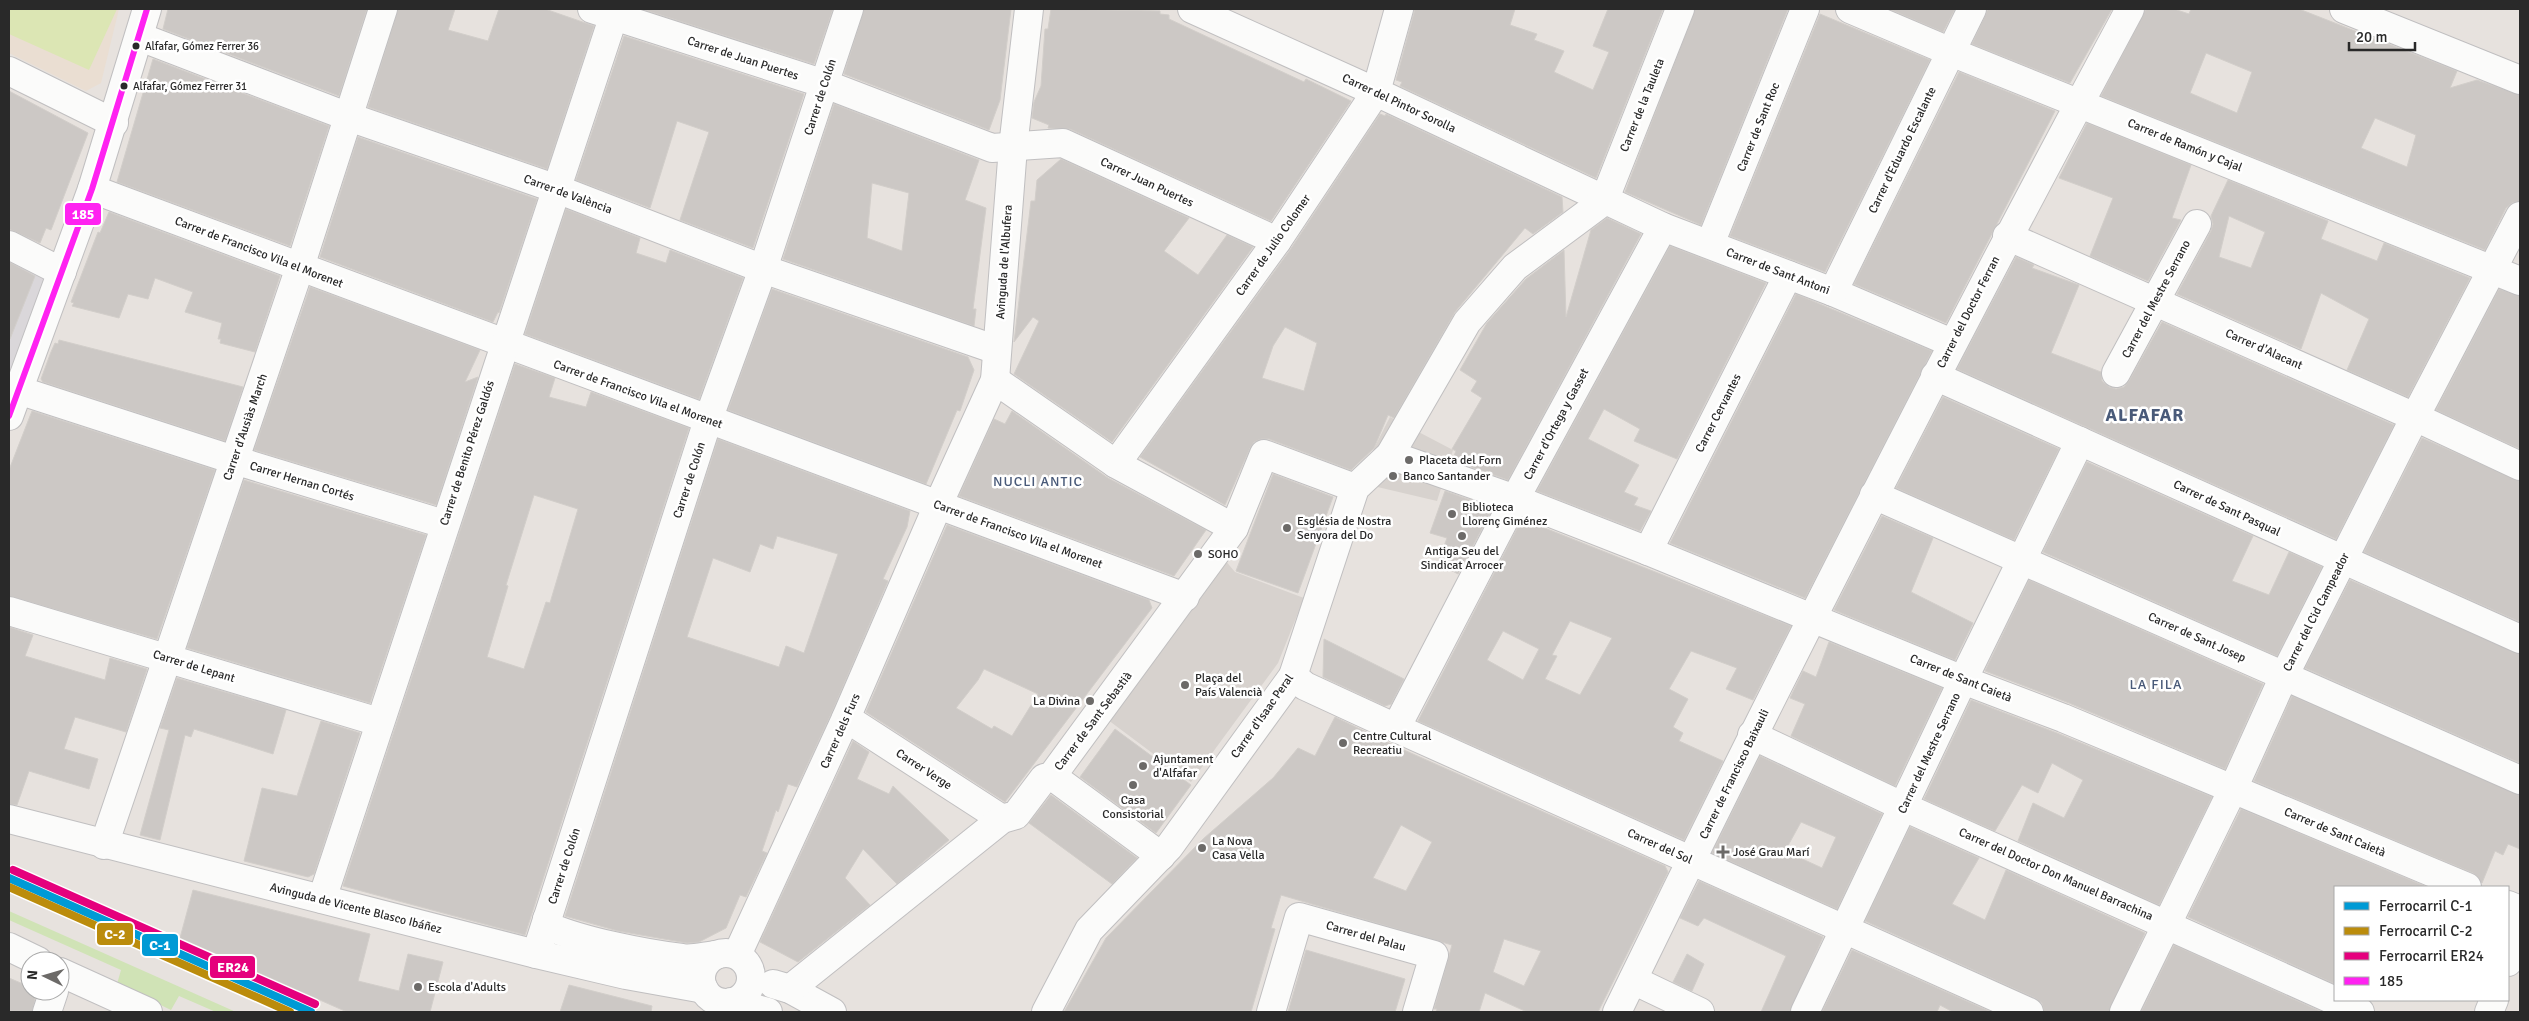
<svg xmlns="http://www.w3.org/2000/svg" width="2529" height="1021" font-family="Signika,sans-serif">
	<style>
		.industrial { fill: #dad7da }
		.education { fill: #eaded2 }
		.green { fill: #d0e3b6 }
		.pitch { fill: #dce6b4 }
		.plaza { fill: #d7d2ce }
		.building { fill: #ccc8c5; stroke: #d2ceca; fill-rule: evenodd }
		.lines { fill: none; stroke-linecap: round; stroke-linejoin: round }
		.minor-casing { stroke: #c0bfc0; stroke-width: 30 }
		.minor { stroke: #fbfbfa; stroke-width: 28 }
		.bus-1-casing { stroke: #fff; stroke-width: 10 }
		.bus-1 { stroke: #ff22f1; stroke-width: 6 }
		.rail-1-casing { stroke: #fff; stroke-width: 11 }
		.rail-2-casing { stroke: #fff; stroke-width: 11 }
		.rail-3-casing { stroke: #fff; stroke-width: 11 }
		.rail-1 { stroke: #009ad5; stroke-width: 8 }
		.rail-2 { stroke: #bb8c0c; stroke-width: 8 }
		.rail-3 { stroke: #e5007d; stroke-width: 8 }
		.bus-dot { fill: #292929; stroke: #fff; stroke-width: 2 }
		.poi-dot { fill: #6c6a68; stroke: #fff; stroke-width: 2 }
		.labels { text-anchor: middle; stroke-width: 5; stroke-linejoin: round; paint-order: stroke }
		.bus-label { font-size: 11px; fill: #292929; stroke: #fff; text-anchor: start }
		.street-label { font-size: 12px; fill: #292929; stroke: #fff }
		.poi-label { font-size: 12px; fill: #292929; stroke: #fff; text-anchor: start }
		.neighbourhood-label { font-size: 14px; letter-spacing: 1px; fill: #495a79; stroke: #fff }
		.district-label { font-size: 18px; font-weight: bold; letter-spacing: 1px; fill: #495a79; stroke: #fff }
		.line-badge { stroke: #fff; stroke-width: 2 }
		.badge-label { font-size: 14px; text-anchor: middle; font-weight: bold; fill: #fff }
	</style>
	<rect width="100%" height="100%" fill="#e7e2de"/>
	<polygon class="industrial" points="9,245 62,272 9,416"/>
	<polygon class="education" points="9,9 119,9 101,83 86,91 9,53"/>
	<polygon class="green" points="9,911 236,1012 216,1012 179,996 171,1010 117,984 121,970 9,920"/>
	<polygon class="pitch" points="9,9 117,9 89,70 9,34"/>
	<g class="plaza">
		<polygon points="1390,417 1453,450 1437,501 1369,485 1363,470"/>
		<polygon points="1224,559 1235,572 1304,598 1278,663 1191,782 1092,708"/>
	</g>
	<g class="building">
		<polygon points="168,9 367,9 339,96 163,29"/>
		<polygon points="398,9 455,9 448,30 488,41 499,9 545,9 594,26 547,169 368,107"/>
		<polygon points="642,9 833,9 814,64"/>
		<polygon points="864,9 1011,9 1000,100 989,130 844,74"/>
		<polygon points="1051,9 1160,11 1160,14 1169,15 1169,19 1304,82 1306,79 1351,101 1271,221 1070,129 1048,128 1049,125 1032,118 1034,102 1041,86 1045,29 1048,29"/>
		<polygon points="1415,9 1515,9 1510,25 1537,34 1534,40 1564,51 1554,72 1593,90 1609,52 1593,46 1608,9 1663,9 1596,178 1400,86 1402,82 1396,80"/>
		<polygon points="1695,9 1788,9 1701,225 1625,192"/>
		<polygon points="1889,9 1955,9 1943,32"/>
		<polygon points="1988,9 2112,9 2070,83 1972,44"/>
		<path d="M2146 9H2174L2189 14 2191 9H2299L2457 71 2450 88 2477 80 2520 95V201L2512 203 2506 208 2485 250 2101 96ZM2206 53 2252 72 2237 113 2190 93ZM2375 118 2416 135 2407 167 2361 148Z"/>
		<polygon points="1820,14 1930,60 1825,272 1730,236"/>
		<polygon points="624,36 804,94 753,248 680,220 709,132 677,121 650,208 576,180"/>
		<polygon points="153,59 329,126 290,246 117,182"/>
		<polygon points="1959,72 2055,111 1946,323 1854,284"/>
		<polygon points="9,91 88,133 51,230 46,228 40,243 9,229"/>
		<path d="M834 104 979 160 965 200 986 208 973 309H976L974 326 783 259ZM872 183 909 193 902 251 867 238Z"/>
		<path d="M1380 114 1385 116 1386 114 1562 197 1563 212 1533 234 1525 228 1455 312 1394 418 1388 415 1374 448 1351 470 1269 439H1261L1254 442 1250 448 1225 505 1140 457 1290 250ZM1285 327 1317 343 1304 391 1262 378 1273 346Z"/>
		<polygon points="2087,123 2191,165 2172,218 2181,220 2148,281 2090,256 2113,198 2059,178"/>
		<polygon points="358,137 537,199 499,313 498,312 493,322 320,257"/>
		<polygon points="1061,159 1189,218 1164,251 1198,275 1227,235 1253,247 1112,442 1014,374 1039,321 1033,317 1014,342 1031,201 1035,201 1037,180"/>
		<path d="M2228 180 2328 221 2321 239 2377 261 2384 243 2470 278 2408 397 2347 370 2369 319 2321 293 2301 349 2177 294 2211 231 2213 224 2211 216ZM2229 216 2265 232 2251 268 2219 257Z"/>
		<polygon points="566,209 640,238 636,253 666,263 670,250 743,278 699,399 525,334"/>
		<polygon points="109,212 280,276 255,352 220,343 221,339 218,339 222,323 185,312 193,292 155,278 148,299 128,294 119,318 72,306 74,303 71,302 98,232 100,233"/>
		<polygon points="1607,218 1641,234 1508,480 1455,461 1456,459 1453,458 1456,451 1452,449 1482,398 1471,391 1477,381 1460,370 1487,323 1526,279 1564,250 1566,317 1591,230"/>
		<polygon points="1670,246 1766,283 1677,459 1634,441 1640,429 1604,409 1588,439 1639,465 1624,492 1638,498 1634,505 1651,511 1640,531 1537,491"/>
		<polygon points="2016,257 2034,265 2032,268 2079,285 2051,353 2101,372 2102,381 2109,387 2116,389 2124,387 2129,381 2162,322 2394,425 2336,539 1957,369"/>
		<polygon points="9,262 35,276 10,339 9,339"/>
		<polygon points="310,287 480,350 465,382 478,377 436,505 254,450"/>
		<polygon points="772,289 968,357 974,370 960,411 957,410 926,484 728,410"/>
		<polygon points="2499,289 2520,296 2520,449 2436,410"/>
		<polygon points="1796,294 1932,351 1805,598 1670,543"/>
		<polygon points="59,340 243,387 225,441 43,382 41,379 51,352 55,343 58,344"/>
		<path d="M515 364 555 378 549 397 586 407 591 392 689 428 525 935 343 886ZM534 495 578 509 550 603 546 602 524 669 487 657 508 586 506 585Z"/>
		<polygon points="1943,397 2059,449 2014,540 1896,488"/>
		<polygon points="32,411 215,470 157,639 9,596 9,470"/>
		<polygon points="1012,411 1108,478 1206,530 1174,576 959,496 994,419 1005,424"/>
		<polygon points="2422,438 2520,481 2520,622 2364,552"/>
		<path d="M718 439 910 511 907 527 883 579 888 581 832 712 797 787 788 784 778 812 776 810 762 851 767 853 746 897 740 895 726 928 699 942 687 943 618 931 565 916ZM777 536 838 554 804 653 786 646 779 667 687 637 713 558 750 572 760 544 773 549Z"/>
		<polygon points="2087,462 2253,536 2232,581 2269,595 2289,552 2322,567 2277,656 2043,552"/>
		<polygon points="1273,474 1333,497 1298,593 1236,571"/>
		<polygon points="244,480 426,535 370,703 187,648"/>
		<polygon points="1445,491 1493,508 1458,574 1438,563 1447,538 1430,533"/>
		<polygon points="1882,516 1933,538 1911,592 1973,623 1955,660 1834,610"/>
		<path d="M1522 519 1791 626 1753 700 1726 689 1737 668 1691 651 1669 689 1688 699 1673 727 1683 733 1679 741 1723 761 1684 840 1418 721ZM1570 621 1612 638 1580 695 1545 679 1557 656 1552 655ZM1503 631 1539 649 1523 680 1487 660Z"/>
		<path d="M947 525 1149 600 1152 608 1005 802 866 712ZM984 669 1038 694 1012 736 994 726 992 729 956 708 978 680Z"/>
		<polygon points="2029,580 2263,684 2225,769 2069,703 1985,671"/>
		<polygon points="2350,580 2520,654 2520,763 2305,668"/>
		<polygon points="9,627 33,635 25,656 105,680 110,658 147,669 126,732 75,717 64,749 98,759 89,789 29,771 17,805 9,804"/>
		<polygon points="1324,639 1404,679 1391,704 1385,706 1323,677"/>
		<polygon points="1829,642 1942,688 1895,786 1791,736 1805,704 1790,698 1803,671 1816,677"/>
		<polygon points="177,678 286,710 273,754 194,729 191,737 185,735 160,840 140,835 169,730 160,728"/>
		<polygon points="2292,696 2520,795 2520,849 2508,844 2503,855 2495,851 2482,883 2473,873 2254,781"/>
		<polygon points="1971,700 2057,733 2212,797 2159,905 2018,841 2033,803 2064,818 2083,780 2052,763 2038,793 2022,785 1995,831 1924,799"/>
		<path d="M1335 717 1395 746 1665 866 1668 872 1598 1012H1527L1485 993 1479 1012H1436L1437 1009H1434L1452 945 1281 895 1271 928 1275 929 1251 1012H1064L1106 938 1203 839 1273 778 1298 748 1315 756ZM1401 825 1432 842 1406 891 1373 878ZM1504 939 1541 951 1524 986 1493 972Z"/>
		<polygon points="321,721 360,733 314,874 308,877 244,861 262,788 297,796"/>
		<polygon points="1115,729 1191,785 1156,833 1080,777"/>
		<polygon points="853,741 869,752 857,779 889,794 893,786 949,840 897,884 863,849 845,878 870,905 798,962 760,942"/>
		<path d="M1760 756 1882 814 1837 909 1712 853ZM1801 822 1836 837 1822 868 1785 851Z"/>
		<polygon points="1051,795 1137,858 1112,884 1029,823"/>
		<polygon points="2241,809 2427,887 2335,887 2335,984 2188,917"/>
		<polygon points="1910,827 1979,858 1952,904 1985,920 2006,870 2145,933 2109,1012 2044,1012 2042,1003 2035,998 1865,921"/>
		<polygon points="1699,881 1823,937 1790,1012 1761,1012 1786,956 1704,918 1698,926 1680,918"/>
		<polygon points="193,890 370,934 358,981 399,991 408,954 443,962 430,1012 347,1012 180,938"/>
		<polygon points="2174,945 2322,1012 2141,1012"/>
		<polygon points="1306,950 1405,979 1395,1012 1288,1012"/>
		<polygon points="1852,950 1991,1012 1953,1012 1940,1005 1937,1012 1822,1012"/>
		<polygon points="1687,954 1704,964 1692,991 1673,982"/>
		<polygon points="9,978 30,987 35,1000 32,1012 9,1012"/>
		<polygon points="569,985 652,1006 651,1012 560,1012"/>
	</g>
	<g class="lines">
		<defs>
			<g id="minor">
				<polyline points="592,9 825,84 992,148 1063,143 1277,241"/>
				<polyline points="1192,9 1376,92 1663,227 1833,292 1952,343"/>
				<polyline points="1850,9 1951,52 2520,281"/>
				<polyline points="2344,9 2520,80"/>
				<polyline points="140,37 349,117 557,189 763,269 997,350"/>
				<polyline points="9,71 114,123"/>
				<polyline points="92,189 1185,597"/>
				<polyline points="1604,201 1680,9"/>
				<polyline points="2007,236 2415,417 2520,466"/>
				<polyline points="1710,244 1805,9"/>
				<polyline points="9,245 62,272"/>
				<polyline points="1833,292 1972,9"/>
				<polyline points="2116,373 2197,224"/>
				<polyline points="1935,376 2520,639"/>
				<polyline points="995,380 1116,464 1234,528"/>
				<polyline points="18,390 234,460 444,524"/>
				<polyline points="9,416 92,189 147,9"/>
				<polyline points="1390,455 1515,499 1648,551 1963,680 2063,718 2467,887"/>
				<polyline points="1116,464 1277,241 1376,92 1399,9"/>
				<polyline points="1874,495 2520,780"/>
				<polyline points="1648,551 1788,275"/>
				<polyline points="9,611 379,722"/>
				<polyline points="1293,676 1305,686 1396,728 2029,1012"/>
				<polyline points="846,718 1002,819"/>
				<polyline points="1396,728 1515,499 1663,227"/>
				<polyline points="1752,735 1904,807 2360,1012"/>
				<polyline points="1052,776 1161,856"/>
				<polyline points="9,819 536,954 626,975 704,989"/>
				<polyline points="104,845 300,267 383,9"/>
				<polyline points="322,899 616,9"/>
				<polyline points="2508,905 2520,910"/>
				<path d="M547 919 550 927C582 941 646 954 682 958 692 960 705 956 716 955"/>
				<polyline points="9,947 38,961"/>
				<circle cx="726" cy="978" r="25"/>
				<polyline points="536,954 708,420 763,269 849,9"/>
				<polyline points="737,955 846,718 938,505 995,380 1013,147 1029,9"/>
				<polyline points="2508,962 2520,928"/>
				<polyline points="60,972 148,1012"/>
				<polyline points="1633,980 1700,1012"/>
				<polyline points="773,984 790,989 832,1012"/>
				<polyline points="790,989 1002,819 1016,815 1044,778 1052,776 1234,528 1264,454 1355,488"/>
				<polyline points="731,1002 768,1012"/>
				<polyline points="47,1012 54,991"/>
				<polyline points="1046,1012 1089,930 1169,847 1293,676 1355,488 1390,455 1467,322 1515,267 1604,201"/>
				<polyline points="1271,1012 1299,917 1434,955 1417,1012"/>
				<path d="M1617 1012C1781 674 1952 340 2130 9"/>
				<polyline points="1805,1012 1963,680 2080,441"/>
				<polyline points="2124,1012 2233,789 2284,676 2415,417 2520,216"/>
				<polyline points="2489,1012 2494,1000"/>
			</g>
		</defs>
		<use href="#minor" class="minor-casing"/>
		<use href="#minor" class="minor"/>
		<defs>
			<polyline id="bus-1" points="9,416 92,189 147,9"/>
		</defs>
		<use href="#bus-1" class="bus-1-casing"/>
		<use href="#bus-1" class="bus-1"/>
		<defs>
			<polyline id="rail-1" points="9,878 311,1012"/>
			<polyline id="rail-2" points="9,887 290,1012"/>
			<polyline id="rail-3" points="13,870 315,1004"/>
		</defs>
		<use href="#rail-1" class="rail-1-casing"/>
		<use href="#rail-2" class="rail-2-casing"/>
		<use href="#rail-3" class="rail-3-casing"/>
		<use href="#rail-1" class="rail-1"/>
		<use href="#rail-2" class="rail-2"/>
		<use href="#rail-3" class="rail-3"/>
	</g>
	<g class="bus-dot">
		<circle cx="136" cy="46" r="4.5"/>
		<circle cx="124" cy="86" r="4.5"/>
	</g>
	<g class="poi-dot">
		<circle cx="1409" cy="460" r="5"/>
		<circle cx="1393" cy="476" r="5"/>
		<circle cx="1452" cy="514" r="5"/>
		<circle cx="1287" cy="528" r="5"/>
		<circle cx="1462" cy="536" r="5"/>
		<circle cx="1198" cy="554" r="5"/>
		<circle cx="1185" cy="685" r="5"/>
		<circle cx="1090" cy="701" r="5"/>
		<circle cx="1343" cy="743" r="5"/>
		<circle cx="1143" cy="766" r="5"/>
		<circle cx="1133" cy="785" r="5"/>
		<circle cx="1202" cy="848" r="5"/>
		<path d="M1720.5 844.5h5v5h5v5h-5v5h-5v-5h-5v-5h5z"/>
		<circle cx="418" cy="987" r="5"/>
	</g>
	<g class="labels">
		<g class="bus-label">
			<text x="145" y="50">Alfafar, Gómez Ferrer 36</text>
			<text x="133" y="90">Alfafar, Gómez Ferrer 31</text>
		</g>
		<g class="street-label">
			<text transform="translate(743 58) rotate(18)" y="4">Carrer de Juan Puertes</text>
			<text transform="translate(820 97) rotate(-72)" y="4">Carrer de Colón</text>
			<text transform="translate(1399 103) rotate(25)" y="4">Carrer del Pintor Sorolla</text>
			<text transform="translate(1642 105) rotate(-68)" y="4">Carrer de la Tauleta</text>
			<text transform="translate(1758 127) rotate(-68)" y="4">Carrer de Sant Roc</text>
			<text transform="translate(2185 145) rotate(22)" y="4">Carrer de Ramón y Cajal</text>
			<text transform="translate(1902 150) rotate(-64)" y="4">Carrer d'Eduardo Escalante</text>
			<text transform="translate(1147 182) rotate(25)" y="4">Carrer Juan Puertes</text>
			<text transform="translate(568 194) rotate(20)" y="4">Carrer de València</text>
			<text transform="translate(1273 245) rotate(-55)" y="4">Carrer de Julio Colomer</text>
			<text transform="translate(259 252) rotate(21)" y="4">Carrer de Francisco Vila el Morenet</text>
			<text transform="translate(1004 262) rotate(-86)" y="4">Avinguda de l'Albufera</text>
			<text transform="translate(1778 271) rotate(21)" y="4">Carrer de Sant Antoni</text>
			<text transform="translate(2156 299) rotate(-62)" y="4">Carrer del Mestre Serrano</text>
			<text transform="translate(1968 312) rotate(-63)" y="4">Carrer del Doctor Ferran</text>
			<text transform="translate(2264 349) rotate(24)" y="4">Carrer d'Alacant</text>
			<text transform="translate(638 394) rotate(20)" y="4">Carrer de Francisco Vila el Morenet</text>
			<text transform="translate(1718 413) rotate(-63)" y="4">Carrer Cervantes</text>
			<text transform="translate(1556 424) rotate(-62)" y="4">Carrer d'Ortega y Gasset</text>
			<text transform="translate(245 427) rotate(-71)" y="4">Carrer d'Ausiàs March</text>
			<text transform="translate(467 453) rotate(-72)" y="4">Carrer de Benito Pérez Galdós</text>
			<text transform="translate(689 480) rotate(-72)" y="4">Carrer de Colón</text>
			<text transform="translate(302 481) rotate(17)" y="4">Carrer Hernan Cortés</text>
			<text transform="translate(2227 508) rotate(25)" y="4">Carrer de Sant Pasqual</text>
			<text transform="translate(1018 534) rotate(20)" y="4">Carrer de Francisco Vila el Morenet</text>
			<text transform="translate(2316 612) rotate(-63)" y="4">Carrer del Cid Campeador</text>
			<text transform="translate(2197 637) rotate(24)" y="4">Carrer de Sant Josep</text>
			<text transform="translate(194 666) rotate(17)" y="4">Carrer de Lepant</text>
			<text transform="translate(1961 678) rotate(22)" y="4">Carrer de Sant Caietà</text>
			<text transform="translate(1262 716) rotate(-55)" y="4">Carrer d'Isaac Peral</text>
			<text transform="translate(1093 721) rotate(-53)" y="4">Carrer de Sant Sebastià</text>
			<text transform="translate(840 731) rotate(-66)" y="4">Carrer dels Furs</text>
			<text transform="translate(1929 753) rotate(-65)" y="4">Carrer del Mestre Serrano</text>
			<text transform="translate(924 769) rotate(33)" y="4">Carrer Verge</text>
			<text transform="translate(1734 774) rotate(-64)" y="4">Carrer de Francisco Baixauli</text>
			<text transform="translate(2335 832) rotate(23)" y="4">Carrer de Sant Caietà</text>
			<text transform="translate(1660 846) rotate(24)" y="4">Carrer del Sol</text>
			<text transform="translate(564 866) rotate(-72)" y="4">Carrer de Colón</text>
			<text transform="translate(2056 874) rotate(24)" y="4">Carrer del Doctor Don Manuel Barrachina</text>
			<text transform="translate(356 908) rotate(14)" y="4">Avinguda de Vicente Blasco Ibáñez</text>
			<text transform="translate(1366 936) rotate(16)" y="4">Carrer del Palau</text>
		</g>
		<g class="poi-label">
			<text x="1419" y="464">Placeta del Forn</text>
			<text x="1403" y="480">Banco Santander</text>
			<text x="1462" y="511">Biblioteca<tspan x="1462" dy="14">Llorenç Giménez</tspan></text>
			<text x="1297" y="525">Església de Nostra<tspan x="1297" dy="14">Senyora del Do</tspan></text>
			<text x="1462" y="555" text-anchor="middle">Antiga Seu del<tspan x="1462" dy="14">Sindicat Arrocer</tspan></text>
			<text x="1208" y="558">SOHO</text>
			<text x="1195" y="682">Plaça del<tspan x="1195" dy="14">País Valencià</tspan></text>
			<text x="1080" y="705" text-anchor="end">La Divina</text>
			<text x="1353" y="740">Centre Cultural<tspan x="1353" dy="14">Recreatiu</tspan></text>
			<text x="1153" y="763">Ajuntament<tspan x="1153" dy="14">d'Alfafar</tspan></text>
			<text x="1133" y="804" text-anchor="middle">Casa<tspan x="1133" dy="14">Consistorial</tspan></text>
			<text x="1212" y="845">La Nova<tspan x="1212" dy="14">Casa Vella</tspan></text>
			<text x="1733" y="856">José Grau Marí</text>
			<text x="428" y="991">Escola d'Adults</text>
		</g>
		<g class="neighbourhood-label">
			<text x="1038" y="486">NUCLI ANTIC</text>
			<text x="2156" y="689">LA FILA</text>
		</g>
		<g class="district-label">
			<text x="2145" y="421">ALFAFAR</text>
		</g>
	</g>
	<g class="line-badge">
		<rect x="64" y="202" width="38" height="24" rx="5" fill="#ff22f1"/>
		<rect x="96" y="922" width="38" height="24" rx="5" fill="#bb8c0c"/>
		<rect x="141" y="933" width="38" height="24" rx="5" fill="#009ad5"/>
		<rect x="209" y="955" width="47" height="24" rx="5" fill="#e5007d"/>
	</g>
	<g class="badge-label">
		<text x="83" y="219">185</text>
		<text x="115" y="939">C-2</text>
		<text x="160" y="950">C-1</text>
		<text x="233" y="972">ER24</text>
	</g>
	<rect width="2529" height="1021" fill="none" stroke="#292929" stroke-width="20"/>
	<rect x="2334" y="886" width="175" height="115" fill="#ffffff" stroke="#a9a9a9"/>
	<rect x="2344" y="902" width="25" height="8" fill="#009ad5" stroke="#a9a9a9"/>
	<text x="2379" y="911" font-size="15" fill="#292929">Ferrocarril C-1</text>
	<rect x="2344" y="927" width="25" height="8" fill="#bb8c0c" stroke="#a9a9a9"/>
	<text x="2379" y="936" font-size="15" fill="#292929">Ferrocarril C-2</text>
	<rect x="2344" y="952" width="25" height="8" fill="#e5007d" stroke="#a9a9a9"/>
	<text x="2379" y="961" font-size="15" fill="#292929">Ferrocarril ER24</text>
	<rect x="2344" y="977" width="25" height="8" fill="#ff22f1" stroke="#a9a9a9"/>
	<text x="2379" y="986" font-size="15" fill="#292929">185</text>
	<g transform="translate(45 976) rotate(275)"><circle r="24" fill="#ffffff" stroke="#a9a9a9"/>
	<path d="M0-4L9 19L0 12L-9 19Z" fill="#6c6a68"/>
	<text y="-8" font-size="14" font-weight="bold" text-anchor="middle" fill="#292929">N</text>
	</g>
	<path d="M2349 42v8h66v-8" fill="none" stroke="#292929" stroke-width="2.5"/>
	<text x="2356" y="42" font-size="15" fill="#292929" stroke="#ffffff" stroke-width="4" paint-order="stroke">20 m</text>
</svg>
